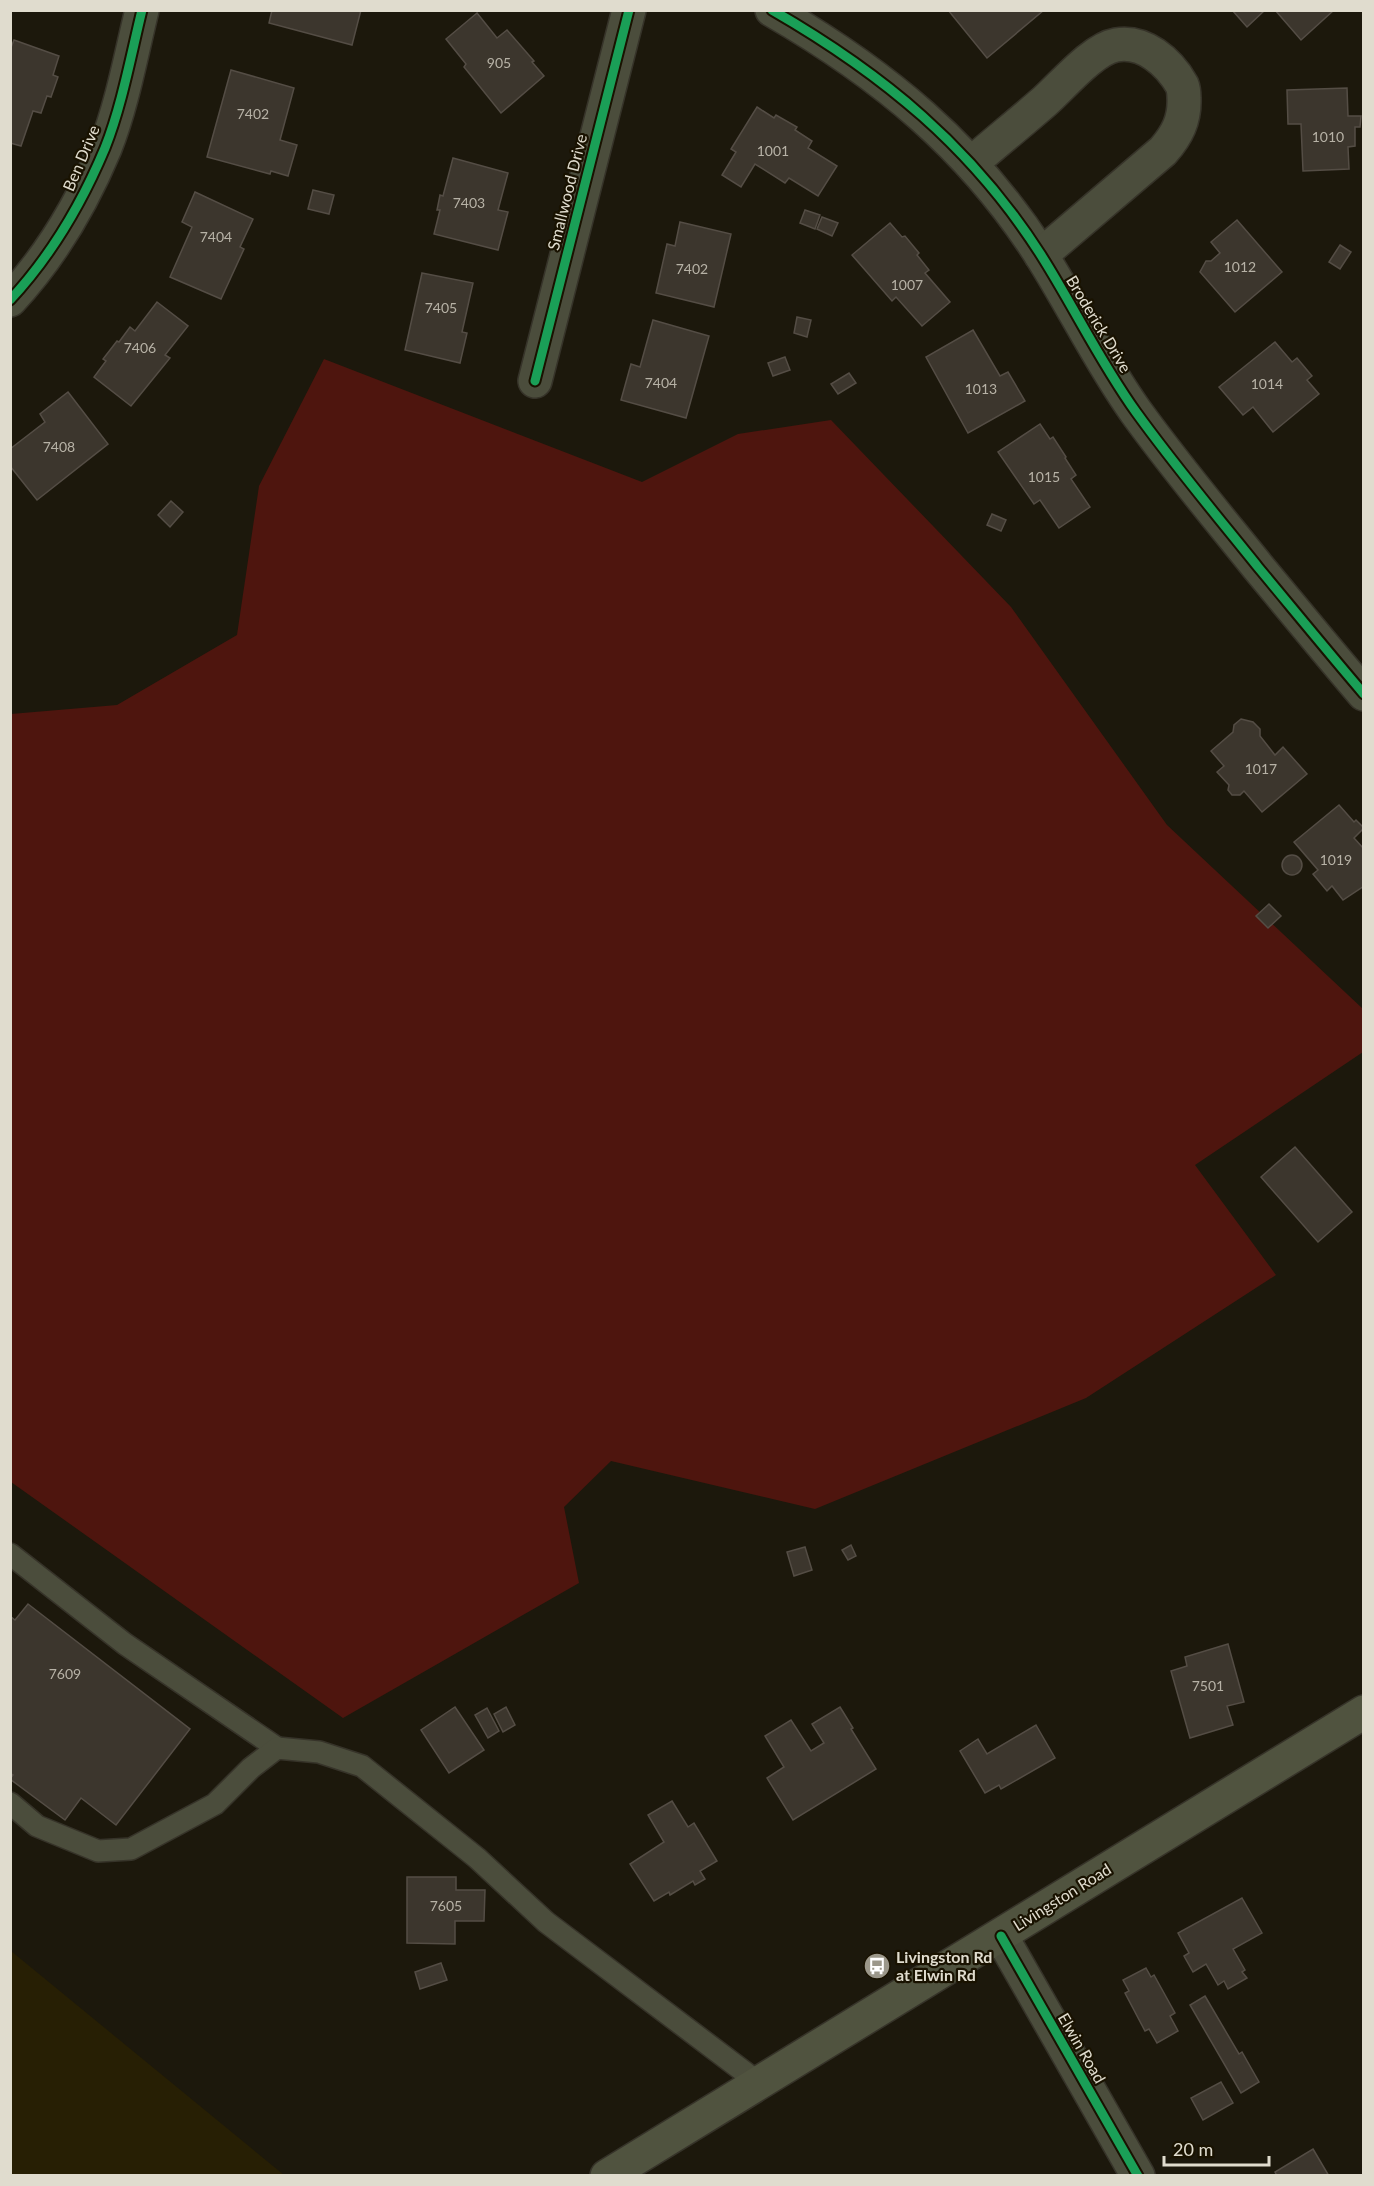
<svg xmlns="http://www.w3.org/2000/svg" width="1374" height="2186" font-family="Lato,sans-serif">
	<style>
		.built { fill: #271f04 }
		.green { fill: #4e150e }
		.building { fill: #3c362d; stroke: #544d45; stroke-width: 1.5 }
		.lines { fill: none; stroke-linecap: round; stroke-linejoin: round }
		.lane-casing { stroke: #363329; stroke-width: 24 }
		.street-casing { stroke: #363329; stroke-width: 36 }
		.secondary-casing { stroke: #363329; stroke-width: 36 }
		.lane { stroke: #4b4d3c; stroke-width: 21 }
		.street { stroke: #4b4d3c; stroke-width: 33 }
		.secondary { stroke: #50533f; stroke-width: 33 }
		.cycleway-casing { stroke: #191200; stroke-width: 13 }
		.cycleway { stroke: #1a9f57; stroke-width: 9 }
		.labels { text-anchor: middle; stroke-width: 4.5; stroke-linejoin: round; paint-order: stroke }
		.number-label { font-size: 14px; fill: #b7b2a6 }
		.street-label { font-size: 16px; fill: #e0dcce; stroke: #191200 }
		.poi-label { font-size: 16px; font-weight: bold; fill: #e0dcce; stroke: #191200; text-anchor: start }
	</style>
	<rect width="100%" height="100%" fill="#1c180c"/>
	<polygon class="built" points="11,1951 284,2175 11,2175"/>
	<polygon class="green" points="324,359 642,482 738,434 831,420 1011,607 1167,825 1363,1009 1363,1052 1195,1165 1276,1275 1086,1398 815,1509 611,1461 564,1507 579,1583 343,1718 11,1482 11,714 117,705 237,635 259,486"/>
	<g class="building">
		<polygon points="272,10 361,10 352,45 269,23"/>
		<polygon points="948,10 1044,10 987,58"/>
		<polygon points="1232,10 1265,10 1247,27"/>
		<polygon points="1275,10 1334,10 1301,40"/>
		<polygon points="477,13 497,38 507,30 534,61 532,62 544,76 501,113 464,67 466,64 446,39"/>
		<polygon points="14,40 59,56 53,75 58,77 51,97 47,96 41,113 33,111 21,146 10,143 10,50"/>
		<polygon points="231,70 294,88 280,140 297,145 288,176 271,171 270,174 207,157"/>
		<polygon points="1347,88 1348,116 1361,116 1360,127 1355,127 1355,146 1348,147 1349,169 1303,171 1301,124 1288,124 1287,90"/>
		<polygon points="757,107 774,118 776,115 797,127 795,130 812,141 808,148 837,166 818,196 789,178 785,183 755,164 741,187 722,175 736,152 731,149"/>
		<polygon points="453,158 508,173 498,210 508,212 498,250 434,234 440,210 437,210 440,195 443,196"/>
		<polygon points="313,190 334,195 329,214 308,209"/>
		<polygon points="195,192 253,219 240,247 244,249 221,299 170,277 192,227 182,222"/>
		<polygon points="805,210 820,215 815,229 800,223"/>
		<polygon points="822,217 838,223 832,236 817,229"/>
		<polygon points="1237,220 1282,272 1235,312 1200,272 1206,261 1211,261 1220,253 1211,242"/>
		<polygon points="680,222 731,234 714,307 656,293 667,244 675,246"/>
		<polygon points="890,223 902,237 905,236 919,253 917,255 929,270 925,273 950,302 922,326 896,297 892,301 852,255"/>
		<polygon points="1340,245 1351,252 1340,269 1329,262"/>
		<polygon points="422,273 473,283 462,332 467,333 460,363 405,350"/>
		<polygon points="157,302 188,326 165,355 170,358 131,406 94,377 106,361 103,359 117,341 119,342 130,327 135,331"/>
		<polygon points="797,317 811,320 807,337 794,333"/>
		<polygon points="653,320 709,336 686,418 621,400 631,364 640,367"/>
		<polygon points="973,330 1000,376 1008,372 1025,401 968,433 926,357"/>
		<polygon points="1275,342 1292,362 1297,358 1312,376 1307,380 1319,394 1273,432 1253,407 1243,415 1219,387"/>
		<polygon points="785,357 790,370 773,376 768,363"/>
		<polygon points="849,373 856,383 838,394 831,384"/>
		<polygon points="68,392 108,444 37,500 10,466 10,449 45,422 40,414"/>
		<polygon points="1040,424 1050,439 1053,437 1066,457 1065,458 1076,475 1071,479 1090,507 1059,528 1040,500 1034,504 998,452"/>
		<polygon points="171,501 183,512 170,527 158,515"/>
		<polygon points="992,514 1006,520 1001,531 987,525"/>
		<polygon points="1241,719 1253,722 1260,729 1260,736 1275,755 1283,747 1307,774 1262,812 1244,791 1240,795 1232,795 1228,790 1229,785 1217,772 1224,766 1211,751 1233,732 1234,725"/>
		<polygon points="1339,805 1354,822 1356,820 1364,828 1354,838 1364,849 1364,886 1343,900 1332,886 1327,891 1313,874 1318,870 1294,842"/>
		<circle cx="1292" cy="865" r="10"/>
		<polygon points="1269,904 1281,916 1268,928 1256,916"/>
		<polygon points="1295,1147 1352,1212 1318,1242 1261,1177"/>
		<polygon points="851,1545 856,1556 848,1560 842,1550"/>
		<polygon points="805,1547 812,1570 794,1576 787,1552"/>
		<polygon points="28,1604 190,1729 116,1825 81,1798 65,1820 10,1779 13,1775 10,1773 10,1616 15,1620"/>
		<polygon points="1228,1644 1244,1702 1227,1706 1233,1725 1190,1738 1171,1671 1187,1666 1185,1657"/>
		<polygon points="455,1707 484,1750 449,1773 421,1730"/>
		<polygon points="506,1707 515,1725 503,1732 494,1714"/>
		<polygon points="840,1707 853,1728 851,1729 876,1769 793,1820 767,1778 784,1767 765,1736 791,1720 811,1751 824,1743 812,1724"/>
		<polygon points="487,1708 499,1731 488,1738 475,1715"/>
		<polygon points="1036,1725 1055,1758 1001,1789 999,1785 985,1793 960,1751 978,1739 987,1754"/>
		<polygon points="672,1801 688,1827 694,1823 717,1861 700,1871 705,1879 695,1885 693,1881 670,1895 669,1892 654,1901 630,1864 664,1842 648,1815"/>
		<polygon points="407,1877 456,1877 456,1890 485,1890 484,1921 455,1921 455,1944 407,1943"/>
		<polygon points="1242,1898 1262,1933 1233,1949 1245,1970 1242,1972 1247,1978 1228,1989 1224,1981 1218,1985 1206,1964 1193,1972 1184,1956 1189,1953 1178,1933"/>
		<polygon points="441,1963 447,1980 420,1989 415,1972"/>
		<polygon points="1146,1968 1151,1977 1154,1975 1175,2013 1170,2016 1178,2031 1157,2043 1149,2029 1145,2031 1125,1993 1129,1991 1123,1980"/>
		<polygon points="1205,1996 1239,2054 1242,2052 1259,2082 1241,2093 1190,2005"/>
		<polygon points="1221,2082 1233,2103 1203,2120 1191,2098"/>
		<polygon points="1313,2149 1329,2176 1277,2176 1275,2172"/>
	</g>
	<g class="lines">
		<defs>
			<g id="lane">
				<polyline points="10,1554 125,1644 277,1748"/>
				<polyline points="10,1803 37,1826 98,1851 131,1849 215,1804 251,1768 277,1748 319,1752 362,1766 477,1858 546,1922 759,2083"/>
			</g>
			<g id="street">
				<path d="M772 10C883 74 972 147 1041 255 1074 307 1100 362 1136 412 1175 466 1217 516 1258 567 1293 609 1328 652 1364 694"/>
				<path d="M972 163C996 142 1021 122 1045 101 1063 85 1093 49 1116 45 1144 40 1169 62 1182 85 1184 90 1184 93 1184 98 1185 120 1177 135 1163 151L1041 255"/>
				<path d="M10 300C50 257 82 203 105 148 122 105 131 55 142 10"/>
				<polyline points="535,381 629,10"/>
				<polyline points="1001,1936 1138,2176"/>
			</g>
			<polyline id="secondary" points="607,2176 1364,1712"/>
		</defs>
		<use href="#lane" class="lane-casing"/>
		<use href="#street" class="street-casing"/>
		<use href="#secondary" class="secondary-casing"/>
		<use href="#lane" class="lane"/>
		<use href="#street" class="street"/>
		<use href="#secondary" class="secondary"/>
		<defs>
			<g id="cycleway">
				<path d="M772 10C883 74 972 147 1041 255 1074 307 1100 362 1136 412 1175 466 1217 516 1258 567 1293 609 1328 652 1364 694"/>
				<path d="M10 300C50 257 82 203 105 148 122 105 131 55 142 10"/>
				<polyline points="535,381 629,10"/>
				<polyline points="1001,1936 1138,2176"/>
			</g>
		</defs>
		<use href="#cycleway" class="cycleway-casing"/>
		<use href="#cycleway" class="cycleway"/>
	</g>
	<defs>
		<symbol id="bus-disc" viewBox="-11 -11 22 22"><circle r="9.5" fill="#9b978a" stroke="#191200"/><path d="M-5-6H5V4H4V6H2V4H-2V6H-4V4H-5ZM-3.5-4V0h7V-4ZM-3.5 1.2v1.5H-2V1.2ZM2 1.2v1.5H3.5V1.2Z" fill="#fff"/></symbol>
	</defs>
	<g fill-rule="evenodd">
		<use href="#bus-disc" x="862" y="1951" width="30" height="30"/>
	</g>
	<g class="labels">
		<g class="number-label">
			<text x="499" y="68">905</text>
			<text x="253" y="119">7402</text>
			<text x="1328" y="142">1010</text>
			<text x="773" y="156">1001</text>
			<text x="469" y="208">7403</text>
			<text x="216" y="242">7404</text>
			<text x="1240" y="272">1012</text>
			<text x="692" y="274">7402</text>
			<text x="907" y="290">1007</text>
			<text x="441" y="313">7405</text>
			<text x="140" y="353">7406</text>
			<text x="661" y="388">7404</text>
			<text x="1267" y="389">1014</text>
			<text x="981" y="394">1013</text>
			<text x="59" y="452">7408</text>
			<text x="1044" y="482">1015</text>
			<text x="1261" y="774">1017</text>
			<text x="1336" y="865">1019</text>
			<text x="65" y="1679">7609</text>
			<text x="1208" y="1691">7501</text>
			<text x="446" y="1911">7605</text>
		</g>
		<g class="street-label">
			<text transform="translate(81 158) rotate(-67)" y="6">Ben Drive</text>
			<text transform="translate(567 192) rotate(-76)" y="6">Smallwood Drive</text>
			<text transform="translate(1099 324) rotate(59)" y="6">Broderick Drive</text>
			<text transform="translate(1062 1897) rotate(-32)" y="6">Livingston Road</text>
			<text transform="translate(1082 2048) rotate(60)" y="6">Elwin Road</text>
		</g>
		<g class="poi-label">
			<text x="896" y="1963">Livingston Rd<tspan x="896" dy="18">at Elwin Rd</tspan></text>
		</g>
	</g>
	<rect width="1374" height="2186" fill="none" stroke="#e0dcce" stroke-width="24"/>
	<path d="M1164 2156v9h105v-9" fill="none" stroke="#e0dcce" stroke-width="3"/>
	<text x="1173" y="2156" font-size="18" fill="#e0dcce" stroke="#191200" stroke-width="4.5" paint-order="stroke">20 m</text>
</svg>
